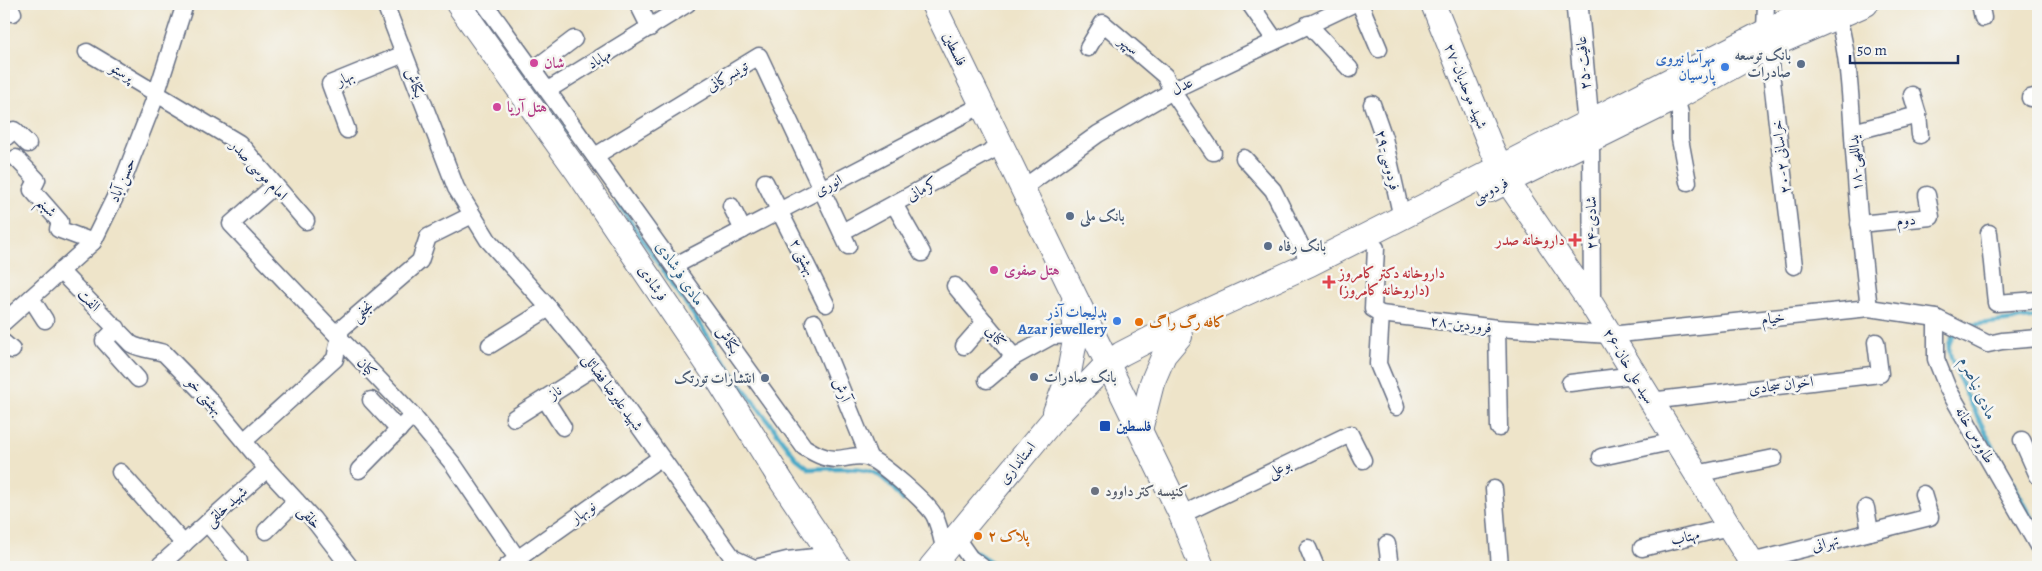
<svg xmlns="http://www.w3.org/2000/svg" width="2042" height="571" font-family="Alegreya,Amiri,serif">
	<style>
		.lines { fill: none; stroke-linecap: round; stroke-linejoin: round }
		.stream { stroke: #48a9c7; stroke-width: 4.5 }
		.minor-casing { stroke: #656e83; stroke-width: 19 }
		.tertiary-casing { stroke: #656e83; stroke-width: 24 }
		.secondary-casing { stroke: #656e83; stroke-width: 26 }
		.minor { stroke: #fff; stroke-width: 16 }
		.tertiary { stroke: #fff; stroke-width: 21 }
		.secondary { stroke: #fff; stroke-width: 24 }
		.hotel-dot { fill: #d1479c; stroke: #f6f6f2; stroke-width: 2 }
		.service-dot { fill: #5c6f8a; stroke: #f6f6f2; stroke-width: 2 }
		.shop-dot { fill: #3f7fe0; stroke: #f6f6f2; stroke-width: 2 }
		.health-dot { fill: #e0444e; stroke: #f6f6f2; stroke-width: 2 }
		.food-dot { fill: #e8710a; stroke: #f6f6f2; stroke-width: 2 }
		.transit-dot { fill: #1a4fb4; stroke: #f6f6f2; stroke-width: 2 }
		.worship-dot { fill: #6b7280; stroke: #f6f6f2; stroke-width: 2 }
		.labels { text-anchor: middle; stroke-width: 5; stroke-linejoin: round; paint-order: stroke }
		.street-label { font-size: 15px; fill: #1b2f5e; stroke: #f6f6f2 }
		.service-label { font-size: 15px; font-weight: bold; fill: #4e5e75; stroke: #f6f6f2; text-anchor: start }
		.shop-label { font-size: 15px; font-weight: bold; fill: #366cbe; stroke: #f6f6f2; text-anchor: end }
		.hotel-label { font-size: 15px; font-weight: bold; fill: #b23c85; stroke: #f6f6f2; text-anchor: start }
		.health-label { font-size: 15px; font-weight: bold; fill: #be3a42; stroke: #f6f6f2; text-anchor: end }
		.food-label { font-size: 15px; font-weight: bold; fill: #c56008; stroke: #f6f6f2; text-anchor: start }
		.transit-label { font-size: 15px; font-weight: bold; fill: #164399; stroke: #f6f6f2; text-anchor: start }
		.worship-label { font-size: 15px; font-weight: bold; fill: #5b616d; stroke: #f6f6f2; text-anchor: start }
		.water-label { font-size: 16px; font-style: italic; fill: #2b5a83; stroke: #f6f6f2 }
	</style>
	<rect width="100%" height="100%" fill="#f6f6f2"/>
	<filter id="ink" filterUnits="userSpaceOnUse"><feTurbulence type="fractalNoise" baseFrequency=".02" numOctaves="2"/><feDisplacementMap in="SourceGraphic" scale="10" xChannelSelector="R" yChannelSelector="G"/><feConvolveMatrix kernelMatrix="1 2 1 2 8 2 1 2 1" color-interpolation-filters="sRGB"/></filter>
	<filter id="wash" filterUnits="userSpaceOnUse"><feTurbulence type="fractalNoise" baseFrequency=".0096" numOctaves="4" result="noise"/><feDisplacementMap in="SourceGraphic" scale="20" xChannelSelector="R" yChannelSelector="G"/><feGaussianBlur stdDeviation="1.12" result="paint"/><feColorMatrix in="noise" values="0 0 0 0 0 0 0 0 0 0 0 0 0 0 0 0 0 1.4 0 .05"/><feComposite in="paint" operator="in"/></filter>
	<g filter="url(#wash)">
		<rect width="100%" height="100%" fill="#eee4c9"/>
		<g class="lines">
			<g class="stream">
				<polyline points="517,66 589,162"/>
				<path d="M618 203 736 378 796 458 810 469C826 468 856 466 870 471 884 476 894 489 903 500"/>
				<polyline points="1964,326 2038,317"/>
				<path d="M1956 331C1954 335 1950 340 1949 345 1945 365 2024 502 2038 529"/>
				<polyline points="972,550 999,567"/>
			</g>
		</g>
	</g>
	<g filter="url(#ink)">
		<g class="lines">
			<defs>
				<g id="minor">
					<polyline points="8,4 13,13"/>
					<polyline points="385,4 456,188 488,240 549,308 596,366 733,558 752,567"/>
					<path d="M485 4 804 447C814 453 824 459 836 459 847 459 855 454 866 457 879 460 930 505 935 517 940 528 942 540 945 551"/>
					<polyline points="638,4 650,28"/>
					<polyline points="1250,4 1275,40"/>
					<polyline points="1360,4 1379,49"/>
					<polyline points="1980,4 1983,18"/>
					<path d="M1838 17C1851 64 1851 116 1855 164 1858 213 1863 260 1869 308"/>
					<polyline points="1308,24 1350,69"/>
					<polyline points="1765,30 1766,4"/>
					<polyline points="1768,47 1794,266"/>
					<polyline points="1088,48 1103,23 1165,76 1172,91 1213,152"/>
					<polyline points="87,52 239,143 306,221"/>
					<polyline points="533,70 574,39"/>
					<polyline points="548,90 687,4"/>
					<polyline points="1912,95 1918,115 1920,135"/>
					<polyline points="1676,98 1680,113 1680,139 1688,182"/>
					<polyline points="2030,98 2038,96"/>
					<polyline points="1372,104 1384,138 1402,218"/>
					<polyline points="347,130 330,84 404,54"/>
					<polyline points="1853,132 1918,115"/>
					<polyline points="4,139 14,130 28,144"/>
					<polyline points="1591,141 1592,305"/>
					<polyline points="595,156 759,56 848,246"/>
					<polyline points="16,158 37,180 32,190 60,222 58,229 93,242"/>
					<polyline points="1244,158 1273,190 1310,264"/>
					<polyline points="765,182 826,304"/>
					<polyline points="275,185 231,224 409,411 453,464 523,567"/>
					<polyline points="1023,188 1098,134 1181,86 1353,4"/>
					<polyline points="894,204 922,253"/>
					<polyline points="731,206 743,230"/>
					<polyline points="1859,224 1931,217 1927,195"/>
					<polyline points="842,232 1002,145"/>
					<polyline points="1989,233 1996,303 2038,300"/>
					<polyline points="1376,248 1373,309 1381,314 1497,328 1610,335 1869,308 1936,318 1988,344 2002,341 2038,338"/>
					<polyline points="674,266 982,105"/>
					<path d="M60 271 131 344C142 350 152 349 164 353L208 398 267 469 158 567"/>
					<polyline points="955,286 1014,357 1052,336 1076,335"/>
					<polyline points="31,298 45,320"/>
					<polyline points="1381,314 1378,364 1396,407"/>
					<polyline points="1936,318 1936,359 1948,389 2038,546"/>
					<polyline points="4,322 93,242 122,183 155,98 185,4"/>
					<polyline points="814,322 869,457"/>
					<polyline points="117,328 104,341 138,379"/>
					<polyline points="1497,328 1499,428"/>
					<polyline points="4,343 12,350"/>
					<polyline points="490,345 549,308"/>
					<polyline points="964,346 985,322"/>
					<polyline points="987,380 1014,357"/>
					<polyline points="1570,383 1635,375"/>
					<polyline points="545,399 563,427"/>
					<polyline points="371,400 399,430"/>
					<polyline points="1650,401 1880,374 1876,342"/>
					<polyline points="514,418 596,366"/>
					<polyline points="2022,440 2038,476"/>
					<polyline points="244,441 335,359 341,329 420,261 428,237 472,215"/>
					<polyline points="1601,457 1675,441"/>
					<polyline points="267,469 313,519 350,567"/>
					<polyline points="359,470 413,415"/>
					<polyline points="120,472 184,544"/>
					<polyline points="1696,474 1774,458"/>
					<polyline points="1494,489 1500,567"/>
					<polyline points="1866,508 1870,532"/>
					<polyline points="1181,515 1350,434 1363,460"/>
					<polyline points="207,523 239,561"/>
					<polyline points="266,531 296,501"/>
					<polyline points="956,538 970,558 982,567"/>
					<polyline points="1387,544 1390,567"/>
					<polyline points="1308,548 1316,567"/>
					<polyline points="1642,548 1729,527"/>
					<polyline points="1751,562 1930,517 1923,494"/>
					<polyline points="506,567 660,458"/>
					<polyline points="759,567 787,560 815,557 826,549"/>
				</g>
				<polyline id="tertiary" points="1577,4 1588,121"/>
				<g id="secondary">
					<polyline points="458,4 577,171 715,375 782,482 839,567"/>
					<polyline points="933,4 1181,515 1202,567"/>
					<polyline points="1433,4 1491,147 1507,181 1592,305 1754,567"/>
					<polyline points="1490,190 1676,98 1768,47 1866,4"/>
					<polyline points="1055,412 1068,378 1076,335 1073,304"/>
					<polyline points="1140,430 1152,383 1164,355 1180,336"/>
					<polyline points="931,567 1052,421 1108,363 1121,354 1187,320 1310,264 1389,224 1819,4"/>
				</g>
			</defs>
			<use href="#minor" class="minor-casing"/>
			<use href="#tertiary" class="tertiary-casing"/>
			<use href="#secondary" class="secondary-casing"/>
			<use href="#minor" class="minor"/>
			<use href="#tertiary" class="tertiary"/>
			<use href="#secondary" class="secondary"/>
		</g>
	</g>
	<g class="hotel-dot">
		<circle cx="534" cy="63" r="5"/>
		<circle cx="497" cy="107" r="5"/>
		<circle cx="994" cy="270" r="5"/>
	</g>
	<g class="service-dot">
		<circle cx="1801" cy="64" r="5"/>
		<circle cx="1070" cy="216" r="5"/>
		<circle cx="1268" cy="246" r="5"/>
		<circle cx="1034" cy="377" r="5"/>
		<circle cx="765" cy="378" r="5"/>
	</g>
	<g class="shop-dot">
		<circle cx="1725" cy="67" r="5"/>
		<circle cx="1117" cy="321" r="5"/>
	</g>
	<g class="health-dot">
		<path d="M1572.5 232.5h5v5h5v5h-5v5h-5v-5h-5v-5h5z"/>
		<path d="M1326.5 274.5h5v5h5v5h-5v5h-5v-5h-5v-5h5z"/>
	</g>
	<g class="food-dot">
		<circle cx="1139" cy="322" r="5"/>
		<circle cx="978" cy="536" r="5"/>
	</g>
	<rect class="transit-dot" x="1099" y="420" width="12" height="12" rx="2.5"/>
	<circle class="worship-dot" cx="1095" cy="491" r="5"/>
	<g class="labels">
		<g class="street-label">
			<text transform="translate(1129 45) rotate(41)" y="5">سپهر</text>
			<text transform="translate(955 49) rotate(64)" y="5">فلسطین</text>
			<text transform="translate(599 59) rotate(-31)" y="5">مهاباد</text>
			<text transform="translate(1583 63) rotate(-95)" y="5">۲۵-عافیت</text>
			<text transform="translate(122 72) rotate(30)" y="5">پرستو</text>
			<text transform="translate(727 76) rotate(-31)" y="5">تویسرکانی</text>
			<text transform="translate(345 78) rotate(-24)" y="5">بهار</text>
			<text transform="translate(415 83) rotate(69)" y="5">بکتاش</text>
			<text transform="translate(1182 86) rotate(-28)" y="5">عدل</text>
			<text transform="translate(1466 86) rotate(68)" y="5">۲۷-شهید موحدیان</text>
			<text transform="translate(1781 157) rotate(-97)" y="5">۲۰-خراسانی ۲</text>
			<text transform="translate(1388 160) rotate(76)" y="5">۲۹-فردوسی</text>
			<text transform="translate(1855 163) rotate(-94)" y="5">۱۸-یداللهی</text>
			<text transform="translate(259 170) rotate(47)" y="5">امام موسی صدر</text>
			<text transform="translate(122 180) rotate(-67)" y="5">حسن آباد</text>
			<text transform="translate(828 185) rotate(-28)" y="5">انوری</text>
			<text transform="translate(922 189) rotate(-28)" y="5">کرمانی</text>
			<text transform="translate(1490 190) rotate(-27)" y="5">فردوسی</text>
			<text transform="translate(47 207) rotate(49)" y="5">شبنم</text>
			<text transform="translate(1906 220) rotate(-5)" y="5">دوم</text>
			<text transform="translate(1591 223) rotate(-90)" y="5">۲۴-شادی</text>
			<text transform="translate(803 257) rotate(63)" y="5">بهشتی ۲</text>
			<text transform="translate(653 283) rotate(56)" y="5">فرشادی</text>
			<text transform="translate(89 300) rotate(45)" y="5">الفت</text>
			<text transform="translate(362 311) rotate(-41)" y="5">نجفی</text>
			<text transform="translate(1773 318) rotate(-6)" y="5">خیام</text>
			<text transform="translate(1461 324) rotate(7)" y="5">۲۸-فروردین</text>
			<text transform="translate(996 336) rotate(51)" y="5">کتابی</text>
			<text transform="translate(728 340) rotate(54)" y="5">بکتاش</text>
			<text transform="translate(1629 366) rotate(59)" y="5">۲۶-سید علی خان</text>
			<text transform="translate(367 367) rotate(46)" y="5">کیان</text>
			<text transform="translate(1781 385) rotate(-7)" y="5">اخوان سجادی</text>
			<text transform="translate(842 390) rotate(68)" y="5">آرش</text>
			<text transform="translate(555 392) rotate(-33)" y="5">ناز</text>
			<text transform="translate(613 392) rotate(54)" y="5">شهید علیرضا فضائلی</text>
			<text transform="translate(205 396) rotate(48)" y="5">بهشتی خو</text>
			<text transform="translate(1975 435) rotate(60)" y="5">طاووس خانه</text>
			<text transform="translate(1017 463) rotate(-51)" y="5">استانداری</text>
			<text transform="translate(1279 468) rotate(-26)" y="5">بوعلی</text>
			<text transform="translate(226 506) rotate(-42)" y="5">شهید خلقی</text>
			<text transform="translate(583 512) rotate(-35)" y="5">نوبهار</text>
			<text transform="translate(310 517) rotate(49)" y="5">خلقی</text>
			<text transform="translate(1685 537) rotate(-13)" y="5">مهتاب</text>
			<text transform="translate(1825 543) rotate(-14)" y="5">تهرانی</text>
		</g>
		<g class="service-label">
			<text x="1791" y="60" text-anchor="end">بانک توسعه<tspan x="1791" dy="17">صادرات</tspan></text>
			<text x="1080" y="221">بانک ملی</text>
			<text x="1278" y="251">بانک رفاه</text>
			<text x="1044" y="382">بانک صادرات</text>
			<text x="755" y="383" text-anchor="end">انتشارات تورتک</text>
		</g>
		<g class="shop-label">
			<text x="1715" y="63">مهرآسا نیروی<tspan x="1715" dy="17">پارسیان</tspan></text>
			<text x="1107" y="317">بدلیجات آذر<tspan x="1107" dy="17">Azar jewellery</tspan></text>
		</g>
		<g class="hotel-label">
			<text x="544" y="68">شان</text>
			<text x="507" y="112">هتل آریا</text>
			<text x="1004" y="275">هتل صفوی</text>
		</g>
		<g class="health-label">
			<text x="1565" y="245">داروخانه صدر</text>
			<text x="1339" y="278" text-anchor="start">داروخانه دکتر کامروز<tspan x="1339" dy="17">(داروخانه کامروز)</tspan></text>
		</g>
		<g class="food-label">
			<text x="1149" y="327">کافه رگ راگ</text>
			<text x="988" y="541">پلاک ۲</text>
		</g>
		<g class="transit-label">
			<text x="1116" y="431">فلسطین</text>
		</g>
		<g class="worship-label">
			<text x="1105" y="496">کنیسه کتر داوود</text>
		</g>
		<g class="water-label">
			<text transform="translate(681 273) rotate(56)" y="6">مادی فرشادی</text>
			<text transform="translate(1979 388) rotate(65)" y="6">مادی نیاصرم</text>
		</g>
	</g>
	<rect width="2042" height="571" fill="none" stroke="#f6f6f2" stroke-width="20"/>
	<path d="M1850 55v8h108v-8" fill="none" stroke="#1b2f5e" stroke-width="2.5"/>
	<text x="1857" y="55" font-size="15" fill="#1b2f5e" stroke="#f6f6f2" stroke-width="4" paint-order="stroke">50 m</text>
</svg>
